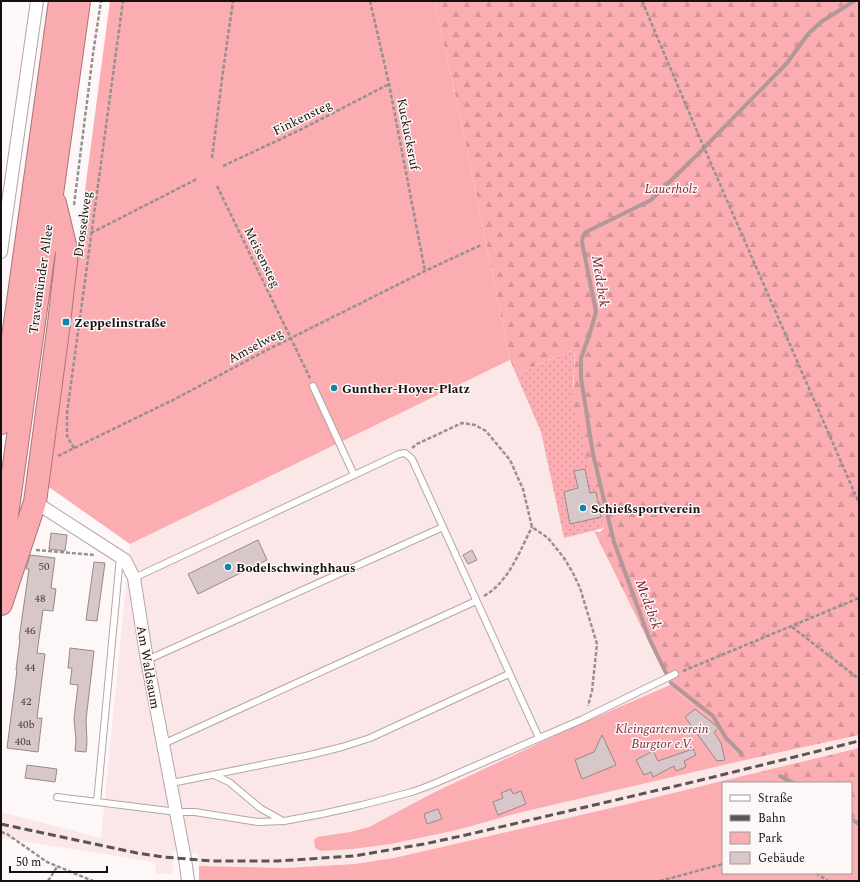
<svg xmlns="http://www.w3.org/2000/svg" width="860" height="882" font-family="Spectral,serif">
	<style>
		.built { fill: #fce7e8 }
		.grass { fill: url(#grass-dots) }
		.forest { fill: url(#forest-firs) }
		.green { fill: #fbadb1 }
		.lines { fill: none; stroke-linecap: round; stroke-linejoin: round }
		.stream { stroke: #b39899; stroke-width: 4 }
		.building { fill: #d8c7c8; stroke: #988889 }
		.lane-casing { stroke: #b5a5a6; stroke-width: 8 }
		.street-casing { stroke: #b5a5a6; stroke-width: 14 }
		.highway-casing { stroke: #aa7477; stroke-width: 24 }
		.path { stroke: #969090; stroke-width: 2.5; stroke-dasharray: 4 2; stroke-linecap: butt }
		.lane { stroke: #fff; stroke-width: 6 }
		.street { stroke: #fff; stroke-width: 12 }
		.highway { stroke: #faabaf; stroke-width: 22 }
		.rail { stroke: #5a5454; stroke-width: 3; stroke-dasharray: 8 4; stroke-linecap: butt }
		.poi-dot { fill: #0d86aa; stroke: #fdf7f7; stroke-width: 1.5 }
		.labels { text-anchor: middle; stroke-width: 3; stroke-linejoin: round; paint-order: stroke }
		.number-label { font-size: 11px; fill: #463d3d }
		.street-label { font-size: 13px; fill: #150f0f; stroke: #fdf7f7 }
		.park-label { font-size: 13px; font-style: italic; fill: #882735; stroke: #fdf7f7 }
		.poi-label { font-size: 13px; font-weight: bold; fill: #150f0f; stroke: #fdf7f7; text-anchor: start }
		.water-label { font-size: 14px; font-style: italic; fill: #761428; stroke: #fdf7f7 }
	</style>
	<defs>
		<pattern id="grass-dots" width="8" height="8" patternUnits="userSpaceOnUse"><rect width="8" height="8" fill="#fbadb1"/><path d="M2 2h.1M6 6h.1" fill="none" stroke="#d69497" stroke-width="1.8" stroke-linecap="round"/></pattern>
		<pattern id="forest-firs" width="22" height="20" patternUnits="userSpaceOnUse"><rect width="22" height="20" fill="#fbadb1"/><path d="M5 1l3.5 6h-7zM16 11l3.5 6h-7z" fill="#d69497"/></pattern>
	</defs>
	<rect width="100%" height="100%" fill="#fdf7f7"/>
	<polygon class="built" points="510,360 541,432 564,537 594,531 670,685 571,728 433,793 369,827 335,835 315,848 320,851 353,849 391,844 457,830 518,813 741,761 859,735 859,748 624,805 394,858 354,864 285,868 199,866 197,853 172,851 173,874 156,873 155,862 1,838 1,812 101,838 130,544"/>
	<polygon class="grass" points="575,349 573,386 604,528 564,538 541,432 516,374"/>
	<g class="forest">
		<polygon points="434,1 859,1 859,735 741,761 714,721 687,701 670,685 594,531 600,532 604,528 573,400 575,349 516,374 510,360 461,120"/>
		<polygon points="859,748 859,826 851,822 851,783 785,783 765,773 751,774"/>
	</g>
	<g class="green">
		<polygon points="110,1 434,1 461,120 510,360 130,544 46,485"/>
		<polygon points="670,685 687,701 714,721 741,761 518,813 457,830 391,844 353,849 320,851 315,848 314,840 317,837 350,832 369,827 433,793 571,728"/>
		<polygon points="765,773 785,783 723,783 723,873 851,873 851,822 859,826 859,881 199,881 199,866 285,868 354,864 394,858 624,805 751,774"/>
	</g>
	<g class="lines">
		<g class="stream">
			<polyline points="667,675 649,638 614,542 593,454 581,378 581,358 589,336 596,312 582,242 583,236 586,232 651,200 697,155 787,63 808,34 821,22 854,1"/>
			<polyline points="671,683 713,716 726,738 741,753"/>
			<polyline points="780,776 793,783"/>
			<polyline points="851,819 859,824"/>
		</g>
	</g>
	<g class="building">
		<polygon points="585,469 590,493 596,492 601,517 570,524 564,492 578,488 574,471"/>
		<polygon points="51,533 67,535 65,551 49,549"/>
		<polygon points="258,540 267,560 198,594 188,574"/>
		<polygon points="472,550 477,560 468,564 463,555"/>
		<polygon points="30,555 55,558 51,588 56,589 53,611 43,610 37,653 45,654 37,718 42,718 38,752 7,748 17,670 16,670 20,639 19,639 29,569 26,569"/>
		<polygon points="94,562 105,563 97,621 86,620"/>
		<polygon points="70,648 94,651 86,720 87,742 86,752 75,751 76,741 74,719 78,685 70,684 72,668 68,668"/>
		<polygon points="695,709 719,728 714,732 721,743 725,760 717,761 685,717"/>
		<polygon points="602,735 616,765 582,779 575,760 594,752"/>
		<polygon points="693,749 696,755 684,761 686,767 676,771 674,766 653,777 651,772 644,775 636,760 653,751 658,761"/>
		<polygon points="27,765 57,769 55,782 25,778"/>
		<polygon points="511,789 513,794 521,791 526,804 498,815 493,802 503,798 501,793"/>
		<polygon points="438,809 442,819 427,824 424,814"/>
	</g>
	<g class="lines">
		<defs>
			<g id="lane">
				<polyline points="313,386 354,475"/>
				<polyline points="120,557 97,802 177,812 195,812 258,822 284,821 322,814 362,805 412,792 431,785 581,720 675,674"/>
				<polyline points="134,578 399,454 405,453 412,459 539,738"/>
				<polyline points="147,660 443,527"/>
				<polyline points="163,744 476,601"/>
				<polyline points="214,775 229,782 260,808 283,821"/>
				<polyline points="172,783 310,755 342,747 370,738 509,674"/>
				<polyline points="57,797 97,802"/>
			</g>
			<g id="street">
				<polyline points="1,252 37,1"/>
				<polyline points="35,502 125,560 134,578 147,660 185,859 188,881"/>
			</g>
			<g id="highway">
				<polyline points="1,423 60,1"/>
				<polyline points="1,558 79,1"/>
				<polyline points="1,604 35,502 59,323 67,253 55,203"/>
			</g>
		</defs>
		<use href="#lane" class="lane-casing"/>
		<use href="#street" class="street-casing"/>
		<use href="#highway" class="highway-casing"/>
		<g class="path">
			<polyline points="370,1 389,84 425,271"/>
			<polyline points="642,1 702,143 859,503"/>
			<polyline points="212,158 223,71 233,1"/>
			<polyline points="223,166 302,129 389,84"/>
			<polyline points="217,186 310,378"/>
			<polyline points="74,205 93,54 101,1"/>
			<polyline points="91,233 197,179"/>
			<polyline points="74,448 67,436 67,413 123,1"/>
			<polyline points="412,448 417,444 462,423 475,425 486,431 510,460 523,489 532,527 548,538 564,558 573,573 580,588 597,644 592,691 588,706"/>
			<polyline points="58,456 175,399 265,351 425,271 481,245"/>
			<polyline points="36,550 95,555"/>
			<path d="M484 596C509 582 520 550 532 527"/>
			<polyline points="792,627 859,679"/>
			<polyline points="683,671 859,598"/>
			<polyline points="1,832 7,834 47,862 93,881"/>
			<polyline points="816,873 828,881"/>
			<polyline points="48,881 57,867"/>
			<polyline points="660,881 723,864"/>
		</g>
		<use href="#lane" class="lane"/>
		<use href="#street" class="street"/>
		<use href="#highway" class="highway"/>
		<polyline class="rail" points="1,824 137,853 163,857 212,861 277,861 354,856 424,844 466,835 697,781 859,741"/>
	</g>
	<g class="poi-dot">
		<rect x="62" y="318" width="8" height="8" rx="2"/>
		<circle cx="334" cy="388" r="4"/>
		<circle cx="583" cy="508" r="4"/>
		<circle cx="228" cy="567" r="4"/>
	</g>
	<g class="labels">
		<g class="number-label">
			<text x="44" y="570">50</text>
			<text x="40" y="602">48</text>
			<text x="30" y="634">46</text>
			<text x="30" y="671">44</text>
			<text x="26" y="705">42</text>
			<text x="26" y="728">40b</text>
			<text x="23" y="745">40a</text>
		</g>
		<g class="street-label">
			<text transform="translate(302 117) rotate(-26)" y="5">Finkensteg</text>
			<text transform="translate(409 134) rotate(79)" y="5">Kuckucksruf</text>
			<text transform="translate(82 224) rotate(-82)" y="5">Drosselweg</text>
			<text transform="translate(263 257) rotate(64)" y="5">Meisensteg</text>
			<text transform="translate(40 279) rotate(-82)" y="5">Travemünder Allee</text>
			<text transform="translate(255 345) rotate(-28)" y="5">Amselweg</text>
			<text transform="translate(149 667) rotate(80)" y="5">Am Waldsaum</text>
		</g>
		<g class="park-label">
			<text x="671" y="193">Lauerholz</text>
			<text x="662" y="733">Kleingartenverein<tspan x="662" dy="15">Burgtor e.V.</tspan></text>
		</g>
		<g class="poi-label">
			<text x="74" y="327">Zeppelinstraße</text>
			<text x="342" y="393">Gunther-Hoyer-Platz</text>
			<text x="591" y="513">Schießsportverein</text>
			<text x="236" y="572">Bodelschwinghhaus</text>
		</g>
		<g class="water-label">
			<text transform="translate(601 281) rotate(81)" y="5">Medebek</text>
			<text transform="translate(649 604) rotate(70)" y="5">Medebek</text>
		</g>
	</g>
	<rect width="860" height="882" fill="none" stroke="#150f0f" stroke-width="4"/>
	<rect x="722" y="782" width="130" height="92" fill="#fdf7f7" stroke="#a09a9a"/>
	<rect x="730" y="795" width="20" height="6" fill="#ffffff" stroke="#a09a9a"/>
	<text x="758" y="802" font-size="12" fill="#150f0f">Straße</text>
	<rect x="730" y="815" width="20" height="6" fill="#5a5454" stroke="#a09a9a"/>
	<text x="758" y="822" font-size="12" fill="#150f0f">Bahn</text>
	<rect x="730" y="832" width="20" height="12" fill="#fbadb1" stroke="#a09a9a"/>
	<text x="758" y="842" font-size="12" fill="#150f0f">Park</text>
	<rect x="730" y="852" width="20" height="12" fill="#d8c7c8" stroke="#a09a9a"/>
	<text x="758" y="862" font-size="12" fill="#150f0f">Gebäude</text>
	<path d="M10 866v6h97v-6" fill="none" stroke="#150f0f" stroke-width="2"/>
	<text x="16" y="866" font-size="12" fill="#150f0f" stroke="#fdf7f7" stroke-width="3" paint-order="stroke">50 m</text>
</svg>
